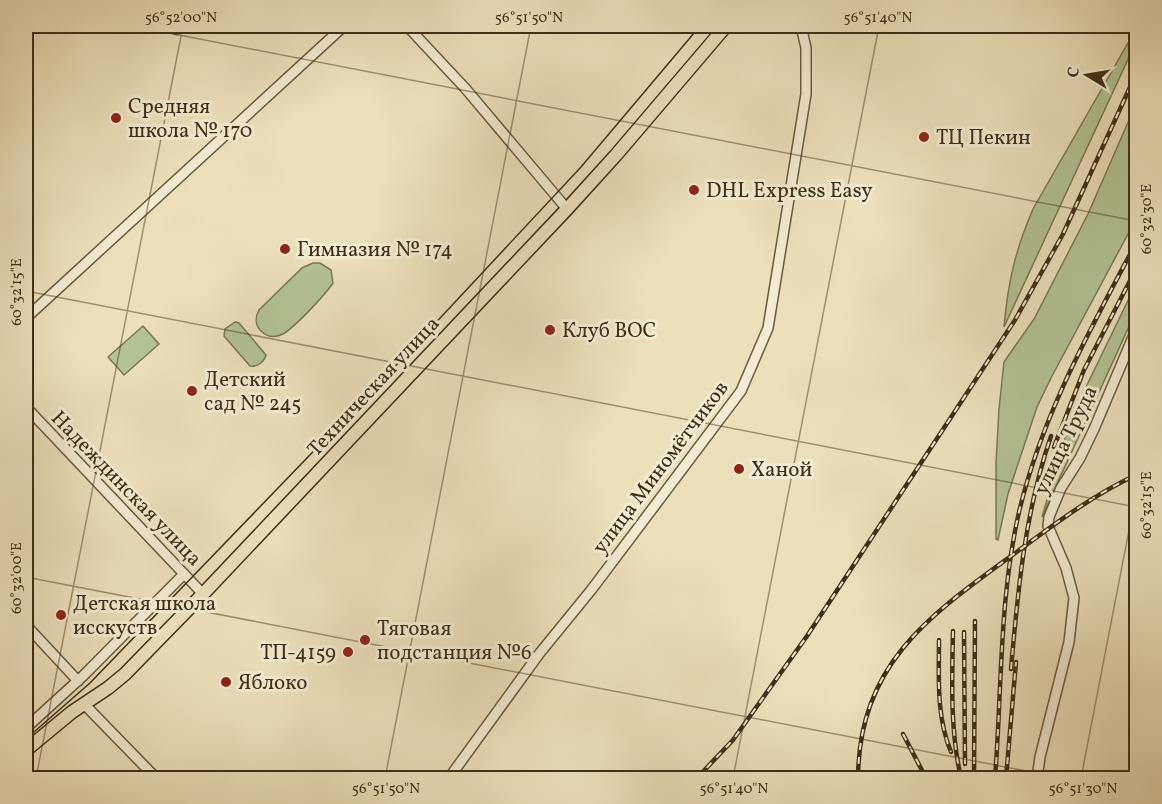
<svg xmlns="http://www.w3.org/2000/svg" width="1162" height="804" font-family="Vollkorn,serif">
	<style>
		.green { fill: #b3c393; stroke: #797854; stroke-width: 1.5 }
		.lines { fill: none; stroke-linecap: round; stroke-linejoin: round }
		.minor-casing { stroke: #6a5a3e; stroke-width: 12 }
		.major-casing { stroke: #3f2e15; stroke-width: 15 }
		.minor { stroke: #f3ebd3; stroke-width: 9 }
		.major { stroke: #ece0bb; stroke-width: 12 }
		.tram { stroke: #3f2e15; stroke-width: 1.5 }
		.rail-casing { stroke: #3f2e15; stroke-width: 4.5 }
		.rail { stroke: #f3ebd3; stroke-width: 2; stroke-dasharray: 7; stroke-linecap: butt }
		.ticks { fill: none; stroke: #3f2e15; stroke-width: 1.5; stroke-opacity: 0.45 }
		.poi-dot { fill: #8f2418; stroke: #f3ebd3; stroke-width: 2 }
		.labels { text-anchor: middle; stroke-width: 6; stroke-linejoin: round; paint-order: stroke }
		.poi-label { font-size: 21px; fill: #3f2e15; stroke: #f3ebd3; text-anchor: start }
		.street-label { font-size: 21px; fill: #3f2e15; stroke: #f3ebd3 }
		.neatline { fill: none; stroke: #3f2e15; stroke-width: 2 }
		.ticks-label { font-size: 15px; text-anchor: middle; fill: #3f2e15 }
	</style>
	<rect width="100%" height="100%" fill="#ece0bb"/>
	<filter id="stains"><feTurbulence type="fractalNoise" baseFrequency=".00333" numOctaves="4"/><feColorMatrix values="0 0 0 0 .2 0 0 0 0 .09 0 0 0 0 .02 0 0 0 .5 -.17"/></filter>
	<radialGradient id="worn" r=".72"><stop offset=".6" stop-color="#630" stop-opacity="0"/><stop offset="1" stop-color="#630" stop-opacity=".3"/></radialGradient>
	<g class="green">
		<polygon points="161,26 191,26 177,35 168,32"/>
		<path d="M1136 29V42L1004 327C1008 282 1015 251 1033 209Z"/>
		<polygon points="1136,104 1136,219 1051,378 1037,407 1008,494 998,540 996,539 996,463 999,409 1004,362 1034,319 1088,214"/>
		<path d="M313 263H320L331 270 333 283C325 295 295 327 283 334 275 338 267 337 261 331 255 325 255 317 259 310L302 268Z"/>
		<polygon points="1136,284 1136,311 1042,517 1070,420"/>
		<path d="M235 322 239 323 266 355C264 362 258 367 250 366L224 336 225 329Z"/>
		<polygon points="143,326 159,344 124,375 108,357"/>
	</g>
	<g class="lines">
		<defs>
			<g id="minor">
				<polyline points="407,26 465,88 567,209"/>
				<polyline points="26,318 344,26"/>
				<polyline points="26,407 203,594"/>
				<polyline points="26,625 78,681"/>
				<polyline points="84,704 156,778"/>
				<polyline points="26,728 83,676 184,574"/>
				<polyline points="449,778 539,654 592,589 741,391 768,328 806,94 806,48 801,26"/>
				<polyline points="1037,778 1040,757 1069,642 1074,598 1066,568 1048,526 1049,517 1061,488 1080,458 1094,429 1136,330"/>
			</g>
			<polyline id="major" points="26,750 72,712 108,688 125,674 203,594 567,209 616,155 726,26"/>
		</defs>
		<use href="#minor" class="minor-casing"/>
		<use href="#major" class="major-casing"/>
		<use href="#minor" class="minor"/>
		<use href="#major" class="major"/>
		<polyline class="tram" points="26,739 90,683 387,375 581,167 700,26"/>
		<defs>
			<g id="rail">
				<polyline points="1054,447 1084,370 1136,269"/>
				<path d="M953 631C952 681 950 730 961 778"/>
				<polyline points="964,632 965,764"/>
				<path d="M939 640C939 677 936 716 951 752"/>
				<path d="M1011 669C1018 589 1025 512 1051 436"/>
				<polyline points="903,734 926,778"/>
				<polyline points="697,778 733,740 807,636 1015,320 1063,234 1136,74"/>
				<path d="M858 778C859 661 933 613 1018 551 1056 523 1093 495 1136 475"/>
				<polyline points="974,778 975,621"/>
				<path d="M995 778C1002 690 999 599 1019 512 1042 415 1090 330 1136 243"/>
				<polyline points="1006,778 1016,662"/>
			</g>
		</defs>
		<use href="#rail" class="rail-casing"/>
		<use href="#rail" class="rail"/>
	</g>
	<path class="ticks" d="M133 26 1136 221M26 291 1136 507M26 577 1062 778M36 778 183 26M385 778 531 26M733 778 879 26M1081 778 1136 494"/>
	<g class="poi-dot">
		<circle cx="116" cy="118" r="6"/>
		<circle cx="924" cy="137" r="6"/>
		<circle cx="694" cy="190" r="6"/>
		<circle cx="285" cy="249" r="6"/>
		<circle cx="550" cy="330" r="6"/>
		<circle cx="192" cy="391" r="6"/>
		<circle cx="739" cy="469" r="6"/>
		<circle cx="61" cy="615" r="6"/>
		<circle cx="365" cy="640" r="6"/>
		<circle cx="348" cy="652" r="6"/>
		<circle cx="226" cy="682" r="6"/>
	</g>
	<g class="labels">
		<g class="poi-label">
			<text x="128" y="113">Средняя<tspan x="128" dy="24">школа № 170</tspan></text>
			<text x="936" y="144">ТЦ Пекин</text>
			<text x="706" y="197">DHL Express Easy</text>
			<text x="297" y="256">Гимназия № 174</text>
			<text x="562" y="337">Клуб ВОС</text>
			<text x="204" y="386">Детский<tspan x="204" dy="24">сад № 245</tspan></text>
			<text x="751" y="476">Ханой</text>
			<text x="73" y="610">Детская школа<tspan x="73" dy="24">исскуств</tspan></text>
			<text x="377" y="635">Тяговая<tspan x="377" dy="24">подстанция №6</tspan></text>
			<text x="336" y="659" text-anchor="end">ТП-4159</text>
			<text x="238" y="689">Яблоко</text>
		</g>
		<g class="street-label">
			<text transform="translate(373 386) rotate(-47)" y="7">Техническая улица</text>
			<text transform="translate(1065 440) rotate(-64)" y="7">улица Труда</text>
			<text transform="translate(660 467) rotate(-53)" y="7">улица Миномётчиков</text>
			<text transform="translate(127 488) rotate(46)" y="7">Надеждинская улица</text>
		</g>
	</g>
	<rect width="1162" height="804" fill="none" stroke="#ece0bb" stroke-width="66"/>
	<g transform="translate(1087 75) rotate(281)" stroke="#f3ebd3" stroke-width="4.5" paint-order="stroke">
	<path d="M0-4.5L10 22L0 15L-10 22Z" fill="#3f2e15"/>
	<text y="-9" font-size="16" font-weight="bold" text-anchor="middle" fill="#3f2e15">С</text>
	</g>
	<rect x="33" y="33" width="1096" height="738" class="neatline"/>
	<g class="ticks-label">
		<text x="181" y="22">56°52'00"N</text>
		<text x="529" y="22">56°51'50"N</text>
		<text x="878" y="22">56°51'40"N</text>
		<text transform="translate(1146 219) rotate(-90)" y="5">60°32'30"E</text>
		<text transform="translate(16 292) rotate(-90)" y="5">60°32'15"E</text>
		<text transform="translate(1146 505) rotate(-90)" y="5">60°32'15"E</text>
		<text transform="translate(16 578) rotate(-90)" y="5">60°32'00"E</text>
		<text x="386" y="793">56°51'50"N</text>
		<text x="734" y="793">56°51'40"N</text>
		<text x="1083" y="793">56°51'30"N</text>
	</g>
	<rect width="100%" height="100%" filter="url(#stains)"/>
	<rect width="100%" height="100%" fill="url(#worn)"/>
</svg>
